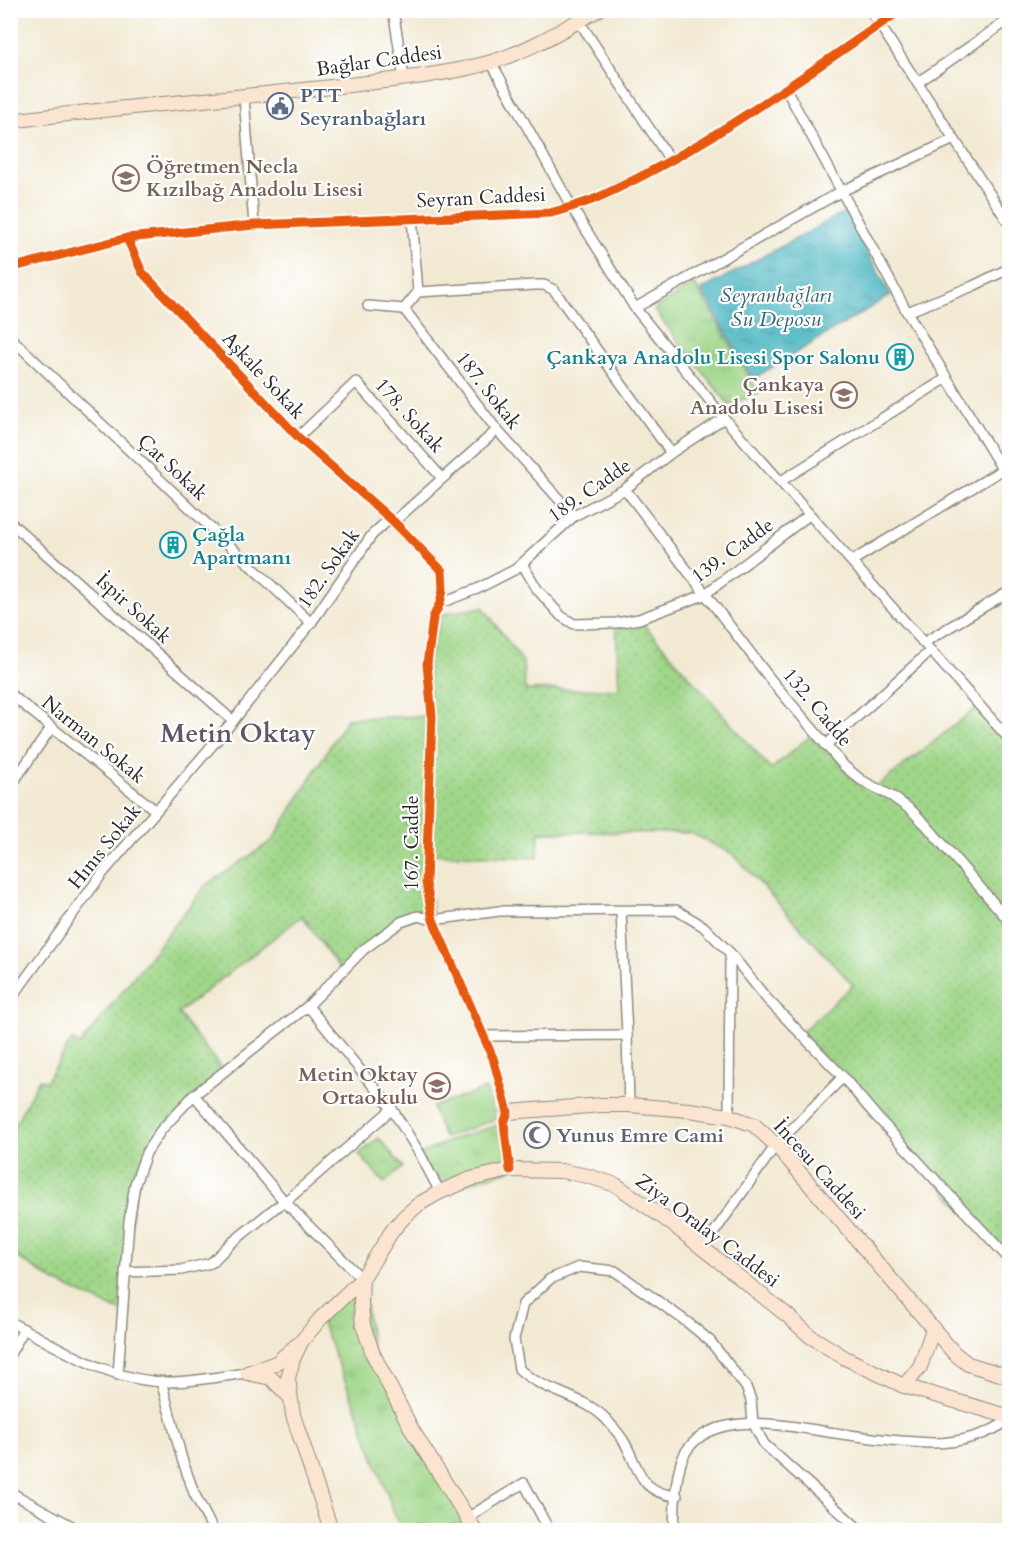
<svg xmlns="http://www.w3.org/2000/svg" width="1020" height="1541" font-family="Cardo,serif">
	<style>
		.grass { fill: url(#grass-dots); stroke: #65805a; stroke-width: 1.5 }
		.park { fill: url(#park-tufts); stroke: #65805a; stroke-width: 1.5 }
		.pitch { fill: #9fd688; stroke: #65805a; stroke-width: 1.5 }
		.water { fill: url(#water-ripples); stroke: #3a7076; stroke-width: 1.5 }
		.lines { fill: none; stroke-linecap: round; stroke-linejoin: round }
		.street-casing { stroke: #8e8a7f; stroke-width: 12 }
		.secondary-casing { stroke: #8e8a7f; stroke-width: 16 }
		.street { stroke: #fff; stroke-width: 9 }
		.secondary { stroke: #fce5d0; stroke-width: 14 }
		.cycleway-casing { stroke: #fff; stroke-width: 13 }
		.cycleway { stroke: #e8590c; stroke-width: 9 }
		.labels { text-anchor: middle; stroke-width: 4.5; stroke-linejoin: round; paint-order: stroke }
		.street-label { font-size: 20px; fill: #2b2b2b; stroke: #fff }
		.service-label { font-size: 20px; font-weight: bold; fill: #4e5e75; stroke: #fff; text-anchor: start }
		.education-label { font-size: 20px; font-weight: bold; fill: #785e54; stroke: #fff; text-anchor: end }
		.culture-label { font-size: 20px; font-weight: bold; fill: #0d838f; stroke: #fff; text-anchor: end }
		.worship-label { font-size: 20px; font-weight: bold; fill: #5b616d; stroke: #fff; text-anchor: start }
		.water-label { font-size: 21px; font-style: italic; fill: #376367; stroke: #fff }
		.district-label { font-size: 26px; font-weight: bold; fill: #605664; stroke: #fff }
	</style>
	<defs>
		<pattern id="grass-dots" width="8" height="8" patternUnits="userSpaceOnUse" patternTransform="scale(1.5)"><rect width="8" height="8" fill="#9fd688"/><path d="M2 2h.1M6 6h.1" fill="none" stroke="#89b876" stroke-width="1.8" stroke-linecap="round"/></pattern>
		<pattern id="park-tufts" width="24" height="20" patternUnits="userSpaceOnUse" patternTransform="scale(1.5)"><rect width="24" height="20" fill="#9fd688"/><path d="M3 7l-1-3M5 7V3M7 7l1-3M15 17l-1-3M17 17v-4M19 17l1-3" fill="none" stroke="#89b876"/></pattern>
		<pattern id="water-ripples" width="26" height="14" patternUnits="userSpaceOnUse" patternTransform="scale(1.5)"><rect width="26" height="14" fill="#48b6c1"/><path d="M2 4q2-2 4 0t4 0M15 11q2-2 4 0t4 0" fill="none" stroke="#3c949d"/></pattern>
	</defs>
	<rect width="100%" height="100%" fill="#fff"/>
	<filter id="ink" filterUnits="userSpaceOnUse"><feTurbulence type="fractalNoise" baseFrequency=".0167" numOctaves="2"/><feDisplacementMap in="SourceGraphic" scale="12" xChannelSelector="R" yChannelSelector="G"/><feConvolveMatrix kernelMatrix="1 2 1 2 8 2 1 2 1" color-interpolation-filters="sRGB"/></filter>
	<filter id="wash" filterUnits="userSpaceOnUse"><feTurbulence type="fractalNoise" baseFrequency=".008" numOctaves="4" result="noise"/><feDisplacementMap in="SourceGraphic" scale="24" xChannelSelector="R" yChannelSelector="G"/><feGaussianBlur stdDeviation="1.35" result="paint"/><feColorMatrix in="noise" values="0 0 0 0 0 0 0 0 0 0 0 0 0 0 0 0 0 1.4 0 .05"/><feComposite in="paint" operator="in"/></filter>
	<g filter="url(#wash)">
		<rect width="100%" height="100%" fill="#f2e9d3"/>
		<polygon class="grass" points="483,607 523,662 525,690 619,689 616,623 639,619 771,769 815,732 844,766 875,788 980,705 1009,740 1009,1260 800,1033 853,985 733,854 691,833 539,832 538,858 426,854 433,920 418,916 401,922 341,971 302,916 178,1013 224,1072 161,1130 135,1184 122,1312 55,1282 11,1253 11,1132 39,1079 46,1082 72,1040 80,1045 205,886 273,840 347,718 432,716 427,664 442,614"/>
		<g class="park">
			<polygon points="694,283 759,393 729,405 654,310"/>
			<polygon points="504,1123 510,1170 440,1192 420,1154 451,1140"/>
			<polygon points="379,1138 403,1167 384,1183 359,1154"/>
			<polygon points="362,1279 373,1354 475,1530 403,1530 395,1516 360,1418 320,1319"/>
		</g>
		<polygon class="pitch" points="486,1089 496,1119 444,1138 432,1107"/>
		<polygon class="water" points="845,212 891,295 753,379 701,290"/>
	</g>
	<g filter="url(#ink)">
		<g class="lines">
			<defs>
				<g id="street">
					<polyline points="393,10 404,78"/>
					<polyline points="870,10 1010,225"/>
					<polyline points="579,21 670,160"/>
					<polyline points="491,62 571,206 635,308 724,418 1010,740"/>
					<polyline points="917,83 1010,19"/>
					<polyline points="786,89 907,312 973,286 1010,268"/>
					<polyline points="244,97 254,225"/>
					<polyline points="412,218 418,292"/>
					<polyline points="127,238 142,272 298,437 393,521 442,571 443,590 440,603 433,618 427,664 432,716 426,883 433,920 493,1058 508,1112 504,1123 510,1170"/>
					<path d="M10 268 127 238 254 225 551 213C567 208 584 204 599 197 707 148 803 76 901 10"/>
					<polyline points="368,306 404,309 497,430 574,516"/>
					<polyline points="635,308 842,191 954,139"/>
					<polyline points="404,309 418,292 535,285 544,285 554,290 671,453"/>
					<polyline points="907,312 1002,469"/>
					<polyline points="10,337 311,623"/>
					<polyline points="298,437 356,382 442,478"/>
					<polyline points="781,481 947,378"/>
					<polyline points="625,489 771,680 844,766 861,780 893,797 911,810 926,825 1010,922"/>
					<polyline points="10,522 233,721"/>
					<polyline points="852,561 1010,465"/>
					<polyline points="523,565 537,589 561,616 574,624 616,623 639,619 704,595 809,515"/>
					<polyline points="440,603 477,589 516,569 574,516 625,489 671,453 724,418"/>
					<polyline points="923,643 1010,591"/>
					<polyline points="10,694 156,811"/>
					<polyline points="826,745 930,651"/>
					<polyline points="10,787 51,728"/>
					<polyline points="621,911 627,1035"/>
					<polyline points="10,1000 102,874 233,721 311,623 372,535 385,523 398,518 497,430"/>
					<polyline points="308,1006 363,950 401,922 418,916 433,920 499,911 676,910 703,926 730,953 767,999 843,1077 876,1116 1010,1260"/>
					<polyline points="483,1036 627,1035 629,1105"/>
					<polyline points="194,1095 285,1202 362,1279"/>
					<polyline points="729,1116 730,953"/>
					<polyline points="703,1248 776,1145 843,1077"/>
					<polyline points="125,1272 181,1270 211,1263 229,1245 275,1208 285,1202 392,1109"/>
					<path d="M10 1322C61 1348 110 1382 169 1382 195 1382 221 1376 247 1373"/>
					<polyline points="10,1354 24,1329"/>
					<polyline points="118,1375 129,1221 135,1184 146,1153 161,1130 194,1095 308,1006 392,1109 420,1154 440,1192"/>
					<polyline points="161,1381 182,1459 194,1493 213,1530"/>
					<polyline points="10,1492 79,1530"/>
					<path d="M677 1496C641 1493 640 1472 626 1445 621 1435 613 1427 606 1419 583 1395 543 1392 519 1369L514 1339 523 1304 550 1279 579 1267 615 1271 687 1322 710 1341 746 1387 751 1400 753 1423 764 1444 860 1530"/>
					<polyline points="467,1518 524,1483 549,1530"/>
					<path d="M674 1530C675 1509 674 1468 687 1450 716 1409 787 1426 828 1432 862 1437 898 1442 933 1443 959 1443 989 1435 1010 1419"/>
				</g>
				<g id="secondary">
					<path d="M10 121C117 107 224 99 331 87 382 81 443 76 492 62 530 50 564 29 598 10"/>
					<polyline points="508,1112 602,1105 629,1105 689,1110 729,1116 754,1125 776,1145 954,1353 968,1364 1010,1377"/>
					<polyline points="362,1279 361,1305 363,1325 373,1354 412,1430 475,1530"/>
					<polyline points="247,1373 276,1363 297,1345"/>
					<polyline points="252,1374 271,1378 290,1397"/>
					<polyline points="904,1386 920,1367 933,1329"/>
					<polyline points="331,1530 293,1415 288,1378 293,1359 301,1342 320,1319 362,1279 392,1231 404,1217 419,1204 440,1192 471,1179 510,1170 561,1171 588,1176 616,1185 671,1223 788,1316 810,1336 845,1358 904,1386 1010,1417"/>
				</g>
			</defs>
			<use href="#street" class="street-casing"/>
			<use href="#secondary" class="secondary-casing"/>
			<use href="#street" class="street"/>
			<use href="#secondary" class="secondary"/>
			<defs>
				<g id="cycleway">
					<polyline points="127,238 142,272 298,437 393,521 442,571 443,590 440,603 433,618 427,664 432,716 426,883 433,920 493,1058 508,1112 504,1123 510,1170"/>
					<path d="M10 268 127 238 254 225 551 213C567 208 584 204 599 197 707 148 803 76 901 10"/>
				</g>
			</defs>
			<use href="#cycleway" class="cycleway-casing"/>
			<use href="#cycleway" class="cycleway"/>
		</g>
	</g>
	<defs>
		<symbol id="civic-ring" viewBox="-11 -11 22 22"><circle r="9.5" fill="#fff" stroke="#5c6f8a" stroke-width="1.5"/><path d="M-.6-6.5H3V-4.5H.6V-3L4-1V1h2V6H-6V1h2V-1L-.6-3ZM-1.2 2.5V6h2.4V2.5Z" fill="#5c6f8a"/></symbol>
		<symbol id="school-ring" viewBox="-11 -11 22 22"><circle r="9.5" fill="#fff" stroke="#8d6e63" stroke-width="1.5"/><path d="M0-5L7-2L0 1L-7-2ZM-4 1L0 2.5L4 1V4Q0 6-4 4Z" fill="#8d6e63"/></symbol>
		<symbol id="building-ring" viewBox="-11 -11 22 22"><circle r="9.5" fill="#fff" stroke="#0f9aa8" stroke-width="1.5"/><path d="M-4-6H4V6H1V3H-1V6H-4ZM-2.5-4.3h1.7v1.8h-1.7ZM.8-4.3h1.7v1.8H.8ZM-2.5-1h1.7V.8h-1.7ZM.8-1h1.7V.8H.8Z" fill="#0f9aa8"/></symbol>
		<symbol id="mosque-ring" viewBox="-11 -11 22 22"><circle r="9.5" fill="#fff" stroke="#6b7280" stroke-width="1.5"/><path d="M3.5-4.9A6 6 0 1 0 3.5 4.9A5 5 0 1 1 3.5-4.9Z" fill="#6b7280"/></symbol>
	</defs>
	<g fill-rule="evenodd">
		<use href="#civic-ring" x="265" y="91" width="30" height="30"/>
		<use href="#school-ring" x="111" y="163" width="30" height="30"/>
		<use href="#building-ring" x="885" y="342" width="30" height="30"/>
		<use href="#school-ring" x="829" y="380" width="30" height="30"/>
		<use href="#building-ring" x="158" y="530" width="30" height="30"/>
		<use href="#school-ring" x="422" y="1071" width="30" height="30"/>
		<use href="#mosque-ring" x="522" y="1120" width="30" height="30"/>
	</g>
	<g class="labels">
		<g class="street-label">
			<text transform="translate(379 60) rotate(-8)" y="7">Bağlar Caddesi</text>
			<text transform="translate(481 197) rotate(-3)" y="7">Seyran Caddesi</text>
			<text transform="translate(264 375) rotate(47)" y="7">Aşkale Sokak</text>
			<text transform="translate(489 390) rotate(52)" y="7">187. Sokak</text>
			<text transform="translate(410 415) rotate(48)" y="7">178. Sokak</text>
			<text transform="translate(173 467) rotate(43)" y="7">Çat Sokak</text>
			<text transform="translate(589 490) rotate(-35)" y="7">189. Cadde</text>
			<text transform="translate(732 550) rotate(-36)" y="7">139. Cadde</text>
			<text transform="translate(328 568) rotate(-55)" y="7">182. Sokak</text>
			<text transform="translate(134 608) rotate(42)" y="7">İspir Sokak</text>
			<text transform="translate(818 707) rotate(50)" y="7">132. Cadde</text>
			<text transform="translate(94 739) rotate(39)" y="7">Narman Sokak</text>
			<text transform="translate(411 843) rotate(-90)" y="7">167. Cadde</text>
			<text transform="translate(104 846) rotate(-51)" y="7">Hınıs Sokak</text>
			<text transform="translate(820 1169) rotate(48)" y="7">İncesu Caddesi</text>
			<text transform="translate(708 1230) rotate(37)" y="7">Ziya Oralay Caddesi</text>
		</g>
		<g class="service-label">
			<text x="300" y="102">PTT<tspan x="300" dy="23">Seyranbağları</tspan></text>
		</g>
		<g class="education-label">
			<text x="146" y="173" text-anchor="start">Öğretmen Necla<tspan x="146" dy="23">Kızılbağ Anadolu Lisesi</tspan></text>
			<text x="824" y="391">Çankaya<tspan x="824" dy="23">Anadolu Lisesi</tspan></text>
			<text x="418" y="1081">Metin Oktay<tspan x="418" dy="23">Ortaokulu</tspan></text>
		</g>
		<g class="culture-label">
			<text x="880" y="364">Çankaya Anadolu Lisesi Spor Salonu</text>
			<text x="192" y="541" text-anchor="start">Çağla<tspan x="192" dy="23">Apartmanı</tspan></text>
		</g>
		<g class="worship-label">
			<text x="556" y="1142">Yunus Emre Cami</text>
		</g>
		<g class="water-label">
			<text x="776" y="302">Seyranbağları<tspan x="776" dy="24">Su Deposu</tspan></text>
		</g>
		<g class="district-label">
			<text x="238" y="742">Metin Oktay</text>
		</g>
	</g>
	<rect width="1020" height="1541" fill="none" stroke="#fff" stroke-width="36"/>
</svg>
